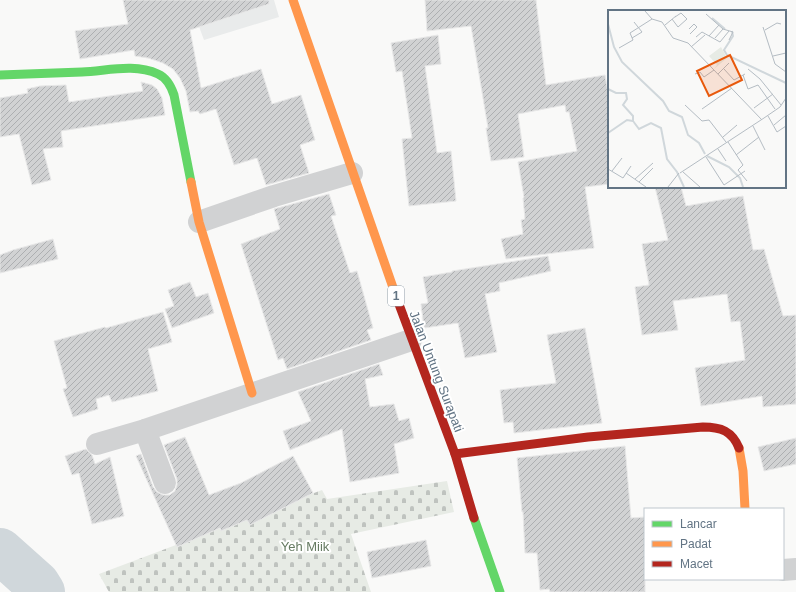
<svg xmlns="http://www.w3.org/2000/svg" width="796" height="592" font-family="Arial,sans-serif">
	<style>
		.built { fill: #e9ebeb }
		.cemetery { fill: url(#cemetery-stones) }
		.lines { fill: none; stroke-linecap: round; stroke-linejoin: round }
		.river { stroke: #d0d7db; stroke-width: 46 }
		.building { fill: url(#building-hatch); stroke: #e8e8e8 }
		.street { stroke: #d1d2d3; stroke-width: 22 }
		.fast { stroke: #63d668; stroke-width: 9 }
		.slow { stroke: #ff974d; stroke-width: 9 }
		.jam { stroke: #b3261e; stroke-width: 9 }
		.labels { text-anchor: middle; stroke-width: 4; stroke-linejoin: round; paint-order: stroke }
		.shield { fill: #fff; stroke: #919ea9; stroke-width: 1 }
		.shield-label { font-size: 12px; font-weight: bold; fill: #627484 }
		.street-label { font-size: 13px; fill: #627484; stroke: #fff }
		.park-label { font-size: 13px; fill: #667b62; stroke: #fff }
		.inset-river { fill: none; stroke: #d0d7db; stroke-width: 2 }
		.inset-road { fill: none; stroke: #b4bcc3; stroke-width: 1 }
		.view { fill: #e8590c; fill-opacity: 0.15; stroke: #e8590c; stroke-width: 2 }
		.inset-edge { fill: none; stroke: #627484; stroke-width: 2 }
	</style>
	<defs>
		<pattern id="cemetery-stones" width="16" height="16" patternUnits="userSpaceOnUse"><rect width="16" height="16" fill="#e7ebe5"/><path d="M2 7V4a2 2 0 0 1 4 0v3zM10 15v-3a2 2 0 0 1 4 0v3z" fill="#bfc3bf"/></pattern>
		<pattern id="building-hatch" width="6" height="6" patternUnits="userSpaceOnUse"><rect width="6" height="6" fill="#d1d2d3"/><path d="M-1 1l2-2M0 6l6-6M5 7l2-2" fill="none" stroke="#adafb1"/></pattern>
	</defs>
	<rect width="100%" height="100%" fill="#f9f9f8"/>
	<polygon class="built" points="166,0 274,0 279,17 204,40 191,5"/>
	<polygon class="cemetery" points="447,481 454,512 351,534 371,592 109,592 99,574 322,490 327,499"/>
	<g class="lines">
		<polyline class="river" points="0,551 37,584 42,592"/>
	</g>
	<g class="building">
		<polygon points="123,0 269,0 269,4 190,30 201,88 261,69 272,104 301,95 315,140 300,145 309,173 266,185 257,158 234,165 216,109 200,114 198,111 190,112 186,91 180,78 173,69 163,63 148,58 135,56 134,50 80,59 75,31 128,24"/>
		<polygon points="425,0 536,0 546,85 605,75 609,99 609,184 585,187 594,248 506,259 501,239 523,234 521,220 525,219 523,198 524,197 518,162 577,151 569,112 566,112 565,105 518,114 524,157 491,161 486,128 488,128 471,26 427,31"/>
		<polygon points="438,35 441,64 425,66 437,153 451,151 456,201 409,206 402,139 412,138 402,71 396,72 391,43"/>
		<polygon points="141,82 152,85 157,89 162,98 165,115 61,131 63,147 43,149 51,180 32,185 19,134 0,137 0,98 28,93 27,89 40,86 66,85 69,102 143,91"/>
		<polygon points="655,187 681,187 686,206 743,196 753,250 764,249 783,316 796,315 796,404 763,407 762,396 701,406 695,368 745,360 740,321 731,322 727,294 673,301 678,330 642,335 635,287 649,285 642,244 668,240"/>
		<polygon points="329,194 336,215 331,216 350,273 357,271 373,328 367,330 371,340 287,369 283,358 278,360 241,244 280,229 274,209"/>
		<polygon points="53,239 58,259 0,273 0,255 13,250"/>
		<polygon points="548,256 551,271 499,283 500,291 485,294 497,352 465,358 458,323 424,328 421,304 428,303 423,277 452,272 452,271"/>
		<polygon points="190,282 196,297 208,293 214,313 172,328 165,309 174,306 168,290"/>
		<polygon points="163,312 172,342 148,349 158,391 112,402 109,395 96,399 98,409 73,417 63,389 67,388 54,341 105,327 106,328"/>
		<polygon points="585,328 602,423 514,433 513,422 504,423 500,390 556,383 547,335"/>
		<polygon points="379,364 383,375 365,379 370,407 394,404 399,421 409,418 414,438 394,444 399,473 350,482 342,429 290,450 283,431 311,421 298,392"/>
		<polygon points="185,437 209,495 241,483 293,456 313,493 250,525 247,520 221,531 220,528 177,547 136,456 141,454 153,487 157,492 163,495 170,495 175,491 177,485 177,479 164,445"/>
		<polygon points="796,438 796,464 764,471 758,447"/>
		<polygon points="625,446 631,518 645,517 645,592 550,592 549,589 540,590 537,553 525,553 523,512 522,512 517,458"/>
		<polygon points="86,449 92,455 95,464 110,457 124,516 92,524 79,473 72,475 65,456"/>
		<polygon points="426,540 431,566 372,578 367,552"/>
	</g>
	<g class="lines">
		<g class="street">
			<polyline points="199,222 274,196 352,173"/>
			<polyline points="145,430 165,483"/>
			<polyline points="97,444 145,430 411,340"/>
			<polyline points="783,570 796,569"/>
		</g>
		<g class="fast">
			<path d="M0 75C27 74 55 73 82 72 107 71 134 63 158 74 167 78 171 86 174 95L191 182"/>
			<polyline points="474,518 500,592"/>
		</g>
		<g class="slow">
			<polyline points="293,0 397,299"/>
			<polyline points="191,182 199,222 252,393"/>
			<polyline points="739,448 743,471 745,509"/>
		</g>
		<g class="jam">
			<polyline points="397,299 455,454 474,518"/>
			<path d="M455 454 588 437 703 427C721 427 732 431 739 448"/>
		</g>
	</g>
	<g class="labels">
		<rect class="shield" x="388" y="286" width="16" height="20" rx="3"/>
		<g class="shield-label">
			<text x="396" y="300">1</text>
		</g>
		<g class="street-label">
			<text transform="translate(437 371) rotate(69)" y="5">Jalan Untung Surapati</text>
		</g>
		<g class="park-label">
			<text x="305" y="551">Yeh Miik</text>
		</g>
	</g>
	<g transform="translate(608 10)">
		<rect width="178" height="178" fill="#f9f9f8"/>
		<path d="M113 37 119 48 106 59 109 55 101 46Z" fill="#e7ebe5"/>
		<path class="inset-river" d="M104 8 117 19M0 14 6 37 14 52 55 91 61 101 74 107 80 125 91 133 97 144M124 21 125 26 116 40 119 45 178 73M0 79 8 83H18L19 89 15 95 25 106V111L19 110 0 123M25 111 31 119 43 113 53 118 59 149 69 162 76 177M99 146 121 157 132 168 135 177"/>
		<path class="inset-road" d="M37 1 44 9 54 12 65 28 80 33 154 110M98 4 115 19 125 22 121 30M64 9 70 17 79 9 73 3 67 7M57 15 68 6M155 17 167 54 178 62M81 19 86 14 89 17 82 24M157 20 169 13 173 14M101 26 111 15M88 27 94 22 112 32 121 21M24 28 34 22 26 12M107 28 115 19M83 37 97 25M11 38 25 30 22 23 44 9M165 46 178 43M116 59 126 70 137 64M140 59 152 69 173 95M87 64 92 62 96 67 106 60M110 64 121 53M135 65 140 79 150 75 167 99M77 95 94 111 101 110 118 132M146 98 165 84M94 99 124 78M160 106 169 122 178 116M156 108 172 97 178 88M166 115 178 105M145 116 157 140M115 127 129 115M120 132 135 155 130 160 139 171M110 139 118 151M128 145 151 127M98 147 116 175 137 161M0 159 15 168 23 156M4 161 14 148M75 162 92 177M18 163 38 177M72 163 156 108M27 169 45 153M31 172 45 158M60 177 71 163"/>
		<path class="view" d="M122 45 134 70 101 86 89 61Z"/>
		<rect width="178" height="178" class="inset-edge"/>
	</g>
	<rect x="644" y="508" width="140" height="72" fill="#ffffff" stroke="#c0c7ce"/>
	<rect x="652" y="521" width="20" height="6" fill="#63d668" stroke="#c0c7ce"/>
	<text x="680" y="528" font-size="12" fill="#627484">Lancar</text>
	<rect x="652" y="541" width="20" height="6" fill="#ff974d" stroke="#c0c7ce"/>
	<text x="680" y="548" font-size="12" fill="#627484">Padat</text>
	<rect x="652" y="561" width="20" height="6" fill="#b3261e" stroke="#c0c7ce"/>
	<text x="680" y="568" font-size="12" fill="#627484">Macet</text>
</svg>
